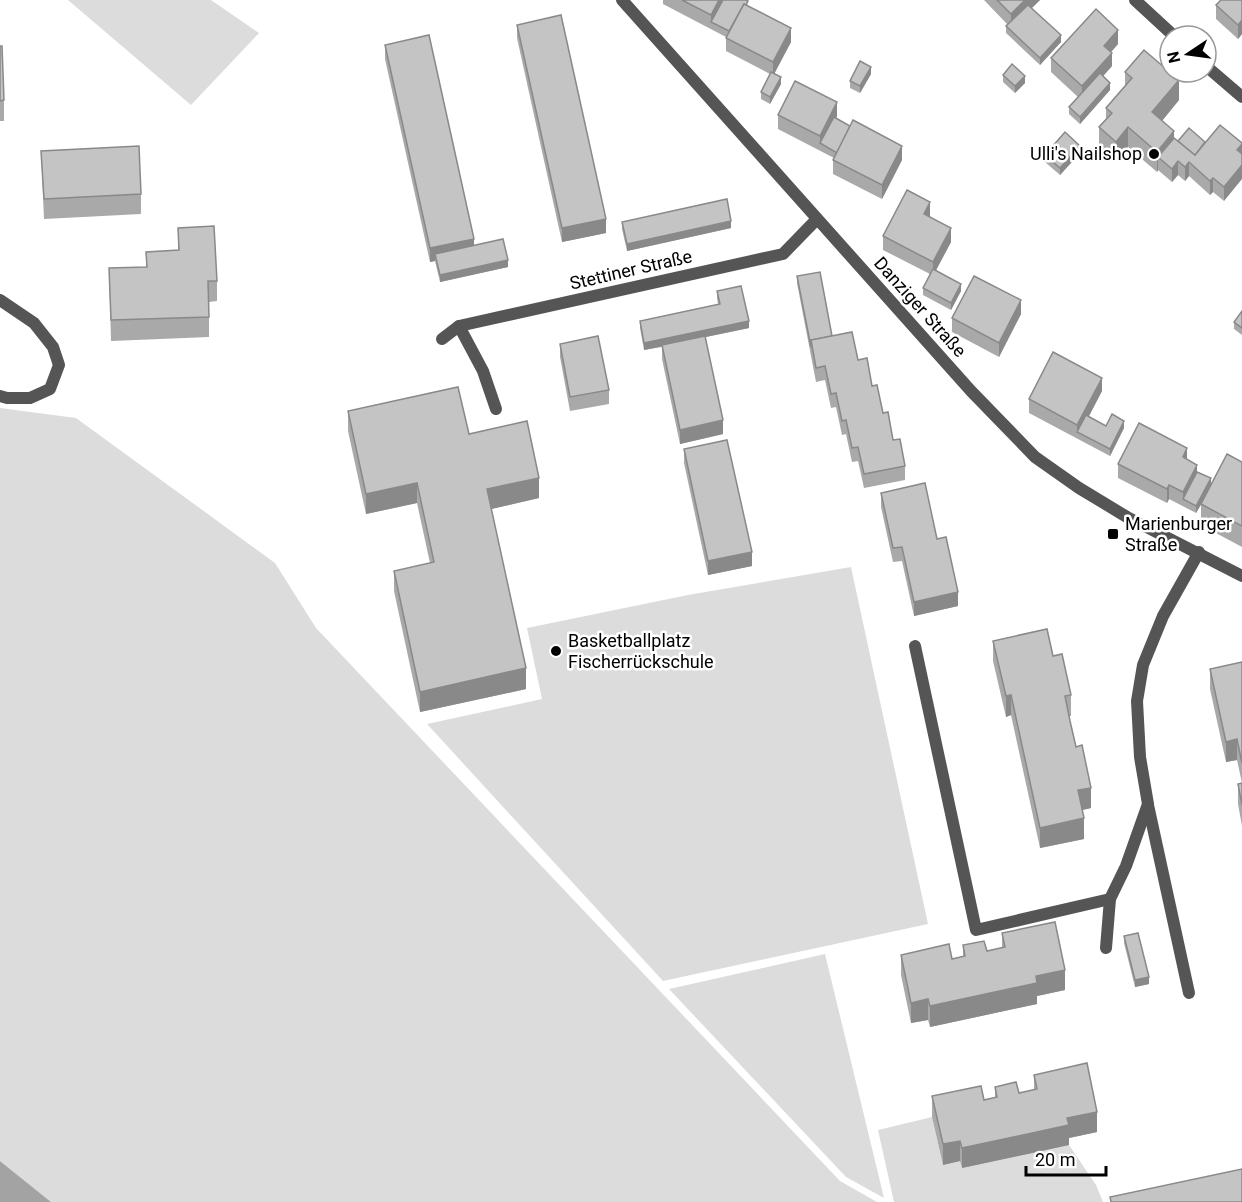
<svg xmlns="http://www.w3.org/2000/svg" width="1242" height="1202" font-family="Roboto,sans-serif">
	<style>
		.green { fill: #dcdcdc }
		.water { fill: #a3a3a3 }
		.lines { fill: none; stroke-linecap: round; stroke-linejoin: round }
		.service { stroke: #555; stroke-width: 12 }
		.minor { stroke: #555; stroke-width: 12 }
		.wall { fill: #a9a9a9 }
		.shaded-wall { fill: #898989 }
		.building { fill: #c4c4c4; stroke: #898989; stroke-width: 1.5 }
		.poi-dot { fill: #000; stroke: #fff; stroke-width: 2 }
		.labels { text-anchor: middle; stroke-width: 5; stroke-linejoin: round; paint-order: stroke }
		.poi-label { font-size: 18px; fill: #000; stroke: #fff; text-anchor: start }
		.street-label { font-size: 18px; fill: #000; stroke: #fff }
	</style>
	<rect width="100%" height="100%" fill="#fff"/>
	<g class="green">
		<polygon points="68,0 211,0 259,33 191,105"/>
		<polygon points="0,408 76,418 275,563 316,628 840,1181 877,1202 51,1202 0,1161"/>
		<polygon points="851,567 928,924 663,981 427,724 542,699 527,628 688,595"/>
		<polygon points="825,954 884,1198 846,1177 669,989"/>
		<polygon points="932,1117 943,1165 960,1161 962,1168 1069,1145 1096,1185 1103,1202 894,1202 878,1130"/>
	</g>
	<polygon class="water" points="0,1161 51,1202 0,1202"/>
	<g class="lines">
		<g class="service">
			<polyline points="0,300 34,323 53,347 59,365 50,389 30,398 7,398 0,396"/>
			<polyline points="459,326 483,371 496,409"/>
		</g>
		<g class="minor">
			<polyline points="622,0 971,391 1035,457 1079,488 1127,517 1242,576"/>
			<polyline points="1135,0 1174,36"/>
			<polyline points="1206,66 1242,97"/>
			<polyline points="442,339 459,326 783,254 817,219"/>
			<polyline points="915,646 976,930 1110,899"/>
			<polyline points="1148,805 1189,993"/>
			<polyline points="1106,948 1110,899 1126,866 1148,804 1140,757 1137,701 1143,665 1163,616 1199,552"/>
		</g>
	</g>
	<g class="wall">
		<polygon points="663,0 746,0 748,6 791,42 774,74 781,84 770,104 761,99 761,92 770,74 726,51 726,37 663,4"/>
		<polygon points="984,0 1040,0 1032,8 1061,42 1040,65 1006,33 1006,26 1007,24"/>
		<polygon points="1242,0 1242,34 1238,39 1216,19 1216,5"/>
		<polygon points="517,25 606,233 562,242 517,38"/>
		<polygon points="1118,44 1111,52 1112,66 1103,76 1110,90 1080,124 1069,114 1069,107 1078,97 1051,72 1051,58"/>
		<polygon points="385,45 474,246 508,267 440,282 435,261 430,262 385,59"/>
		<polygon points="0,46 4,100 4,121 0,121"/>
		<polygon points="1125,72 1179,100 1162,121 1174,138 1178,141 1205,142 1242,143 1224,201 1213,192 1210,195 1189,176 1185,181 1178,175 1172,182 1158,170 1157,172 1128,147 1116,162 1099,148 1099,127 1106,119 1106,108 1125,86"/>
		<polygon points="871,74 860,93 850,88 850,81"/>
		<polygon points="1003,75 1025,83 1015,93 1003,82"/>
		<polygon points="778,115 837,116 836,118 902,160 882,199 833,174 833,160 834,158 778,129"/>
		<polygon points="41,151 141,194 141,214 44,219"/>
		<polygon points="1080,153 1060,175 1045,162 1045,155"/>
		<polygon points="930,216 951,242 936,270 961,291 951,310 923,295 923,288 930,274 883,250 883,236"/>
		<polygon points="622,222 731,228 627,251 622,229"/>
		<polygon points="178,228 217,281 217,301 209,302 209,337 111,341 109,268 146,267 146,252 178,250"/>
		<polygon points="797,276 832,336 858,360 872,386 893,440 905,466 905,480 864,488 858,461 852,462 846,434 842,435 836,407 831,408 825,380 816,382 797,283"/>
		<polygon points="717,291 749,328 705,337 723,434 680,444 662,359 662,347 644,350 640,328 640,321 718,304 717,298"/>
		<polygon points="1242,311 1242,335 1234,329 1234,322"/>
		<polygon points="1021,314 999,357 952,332 952,318"/>
		<polygon points="560,344 609,390 609,404 570,411 560,357"/>
		<polygon points="1102,391 1089,416 1106,426 1124,428 1110,456 1029,413 1029,399"/>
		<polygon points="348,411 469,434 539,498 491,509 526,689 420,712 394,591 394,571 430,563 417,503 366,514 348,431"/>
		<polygon points="684,449 752,566 708,575 684,463"/>
		<polygon points="1187,460 1197,472 1211,484 1242,462 1242,547 1201,525 1201,505 1196,513 1169,499 1167,503 1118,478 1118,464"/>
		<polygon points="881,493 937,539 958,606 914,616 902,561 893,562 881,507"/>
		<polygon points="993,641 1053,656 1071,695 1071,716 1069,716 1091,808 1082,810 1084,839 1040,848 1011,715 1006,717 993,661"/>
		<polygon points="1242,662 1242,826 1238,804 1238,784 1242,783 1237,760 1226,762 1210,689 1210,669"/>
		<polygon points="1002,933 1065,990 1037,996 1037,1004 930,1027 928,1020 911,1023 901,975 901,955 952,959 963,956 963,945 987,951 1002,948"/>
		<polygon points="1124,936 1149,984 1135,987 1124,943"/>
		<polygon points="1034,1075 1097,1132 1069,1138 1069,1145 962,1168 960,1161 943,1165 932,1117 932,1096 984,1100 995,1098 995,1087 1019,1093 1034,1090"/>
	</g>
	<g class="shaded-wall">
		<polygon points="719,0 726,0 711,22 711,15"/>
		<polygon points="1025,0 1040,0 1011,28 1011,14"/>
		<polygon points="1242,20 1242,34 1238,39 1238,25"/>
		<polygon points="791,28 791,42 773,76 773,62"/>
		<polygon points="1118,30 1118,44 1104,60 1104,46"/>
		<polygon points="1061,35 1061,42 1040,65 1040,58"/>
		<polygon points="1112,53 1112,66 1082,100 1082,86"/>
		<polygon points="871,67 871,74 860,93 860,86"/>
		<polygon points="1025,76 1025,83 1015,93 1015,86"/>
		<polygon points="781,77 781,84 770,104 770,97"/>
		<polygon points="1179,80 1179,100 1152,133 1152,112"/>
		<polygon points="1110,83 1110,90 1080,124 1080,117"/>
		<polygon points="837,102 837,116 823,145 820,143 820,136"/>
		<polygon points="1128,127 1128,147 1116,162 1116,142"/>
		<polygon points="1174,131 1174,152 1158,157 1158,170 1157,172 1157,152"/>
		<polygon points="1242,144 1242,158 1237,150"/>
		<polygon points="902,146 902,160 882,199 882,185"/>
		<polygon points="1080,146 1080,153 1060,175 1060,168"/>
		<polygon points="1178,161 1178,175 1172,182 1172,169"/>
		<polygon points="1189,162 1189,176 1185,181 1185,167"/>
		<polygon points="1242,165 1242,179 1224,201 1224,187"/>
		<polygon points="1213,178 1213,192 1210,195 1210,181"/>
		<polygon points="930,202 930,216 924,227 924,214"/>
		<polygon points="606,219 606,233 562,242 562,228"/>
		<polygon points="731,221 731,228 627,251 627,244"/>
		<polygon points="951,228 951,242 933,276 933,262"/>
		<polygon points="474,239 474,253 435,254 435,261 430,262 430,248"/>
		<polygon points="508,260 508,267 440,282 440,275"/>
		<polygon points="961,284 961,291 951,310 951,303"/>
		<polygon points="1021,300 1021,314 999,357 999,343"/>
		<polygon points="749,321 749,328 644,350 644,343"/>
		<polygon points="1102,378 1102,391 1080,433 1077,432 1077,425"/>
		<polygon points="723,420 723,434 680,444 680,430"/>
		<polygon points="1124,421 1124,428 1110,456 1110,449"/>
		<polygon points="1187,448 1187,462 1183,457"/>
		<polygon points="1197,465 1197,479 1183,499 1183,492"/>
		<polygon points="539,478 539,498 487,510 487,489"/>
		<polygon points="1211,478 1211,486 1196,513 1196,506"/>
		<polygon points="417,483 417,503 366,514 366,494"/>
		<polygon points="1169,485 1169,499 1167,503 1167,489"/>
		<polygon points="752,552 752,566 708,575 708,561"/>
		<polygon points="958,592 958,606 914,616 914,602"/>
		<polygon points="526,668 526,689 420,712 420,692"/>
		<polygon points="1011,695 1011,715 1006,717 1006,696"/>
		<polygon points="1237,739 1237,760 1226,762 1226,742"/>
		<polygon points="1091,788 1091,808 1078,811 1078,790"/>
		<polygon points="1084,818 1084,839 1040,848 1040,828"/>
		<polygon points="1065,970 1065,990 1037,996 1037,1004 930,1027 930,1006 1036,976"/>
		<polygon points="1149,977 1149,984 1135,987 1135,980"/>
		<polygon points="928,999 928,1020 911,1023 911,1003"/>
		<polygon points="1097,1112 1097,1132 1069,1138 1069,1145 962,1168 962,1148 1067,1118"/>
		<polygon points="960,1141 960,1161 943,1165 943,1144"/>
	</g>
	<g class="building">
		<polygon points="682,0 719,0 711,15"/>
		<polygon points="723,0 746,0 748,1 746,5 744,4 729,31 711,22"/>
		<polygon points="997,0 1025,0 1011,14"/>
		<polygon points="1221,0 1242,0 1242,20 1238,25 1216,5"/>
		<polygon points="744,4 791,28 773,62 726,38"/>
		<polygon points="1028,5 1061,35 1040,58 1006,26"/>
		<polygon points="1096,9 1118,30 1104,46 1112,53 1082,86 1051,58"/>
		<polygon points="561,15 606,219 562,228 517,25"/>
		<polygon points="429,35 474,239 430,248 385,45"/>
		<polygon points="0,46 2,46 4,100 0,101"/>
		<polygon points="1144,50 1179,80 1152,112 1174,131 1157,152 1128,127 1116,142 1099,127 1112,113 1106,108 1132,78 1125,72"/>
		<polygon points="860,61 871,67 860,86 850,81"/>
		<polygon points="1012,64 1025,76 1015,86 1003,75"/>
		<polygon points="771,72 781,77 770,97 761,92"/>
		<polygon points="1100,73 1110,83 1080,117 1069,107"/>
		<polygon points="795,81 837,102 820,136 778,115"/>
		<polygon points="834,117 850,126 837,153 820,143"/>
		<polygon points="853,120 902,146 882,185 833,160"/>
		<polygon points="1220,125 1242,143 1242,144 1237,150 1242,154 1242,165 1224,187 1213,178 1210,181 1189,162 1185,167 1178,161 1172,169 1158,157 1174,138 1195,155"/>
		<polygon points="1189,128 1205,142 1195,155 1178,141"/>
		<polygon points="1065,132 1080,146 1060,168 1045,155"/>
		<polygon points="139,146 141,194 44,199 41,151"/>
		<polygon points="907,190 930,202 924,214 951,228 933,262 883,236"/>
		<polygon points="727,199 731,221 627,244 622,222"/>
		<polygon points="214,226 217,281 208,281 209,317 111,320 109,268 147,267 146,252 179,250 178,228"/>
		<polygon points="503,239 508,260 440,275 435,254"/>
		<polygon points="933,269 961,284 951,303 923,288"/>
		<polygon points="820,272 832,336 811,340 811,347 797,276"/>
		<polygon points="974,276 1021,300 999,343 952,318"/>
		<polygon points="741,286 749,321 644,343 640,321 720,304 717,291"/>
		<polygon points="1242,311 1242,328 1234,322"/>
		<polygon points="852,332 858,360 867,358 872,386 877,385 883,413 888,412 893,440 900,439 905,466 864,474 858,447 852,448 846,420 842,421 836,393 831,394 825,366 816,368 811,340"/>
		<polygon points="598,336 609,390 570,397 560,344"/>
		<polygon points="705,336 723,420 680,430 662,345"/>
		<polygon points="1053,352 1102,378 1077,425 1029,399"/>
		<polygon points="458,387 469,434 527,421 539,478 487,489 526,668 420,692 394,571 434,562 417,483 366,494 348,411"/>
		<polygon points="1112,414 1124,421 1110,449 1077,432 1086,415 1106,426"/>
		<polygon points="1139,423 1187,448 1183,457 1197,465 1183,492 1169,485 1167,489 1118,464"/>
		<polygon points="727,440 752,552 708,561 684,449"/>
		<polygon points="1227,454 1242,462 1242,526 1201,504"/>
		<polygon points="1197,472 1211,478 1196,506 1183,499"/>
		<polygon points="925,483 937,539 946,537 958,592 914,602 902,547 893,548 881,493"/>
		<polygon points="1047,629 1053,656 1062,654 1071,695 1065,696 1070,721 1076,747 1082,745 1091,788 1078,790 1084,818 1040,828 1011,695 1006,696 993,641"/>
		<polygon points="1242,662 1242,763 1237,739 1226,742 1210,669"/>
		<polygon points="1242,783 1242,805 1238,784"/>
		<polygon points="1055,922 1065,970 1036,976 1037,983 930,1006 928,999 911,1003 901,955 949,944 952,959 965,956 963,945 984,941 987,951 1005,947 1002,933"/>
		<polygon points="1138,933 1149,977 1135,980 1124,936"/>
		<polygon points="1087,1063 1097,1112 1067,1118 1069,1125 962,1148 960,1141 943,1144 932,1096 981,1086 984,1100 997,1097 995,1087 1016,1082 1019,1093 1037,1089 1034,1075"/>
		<polygon points="1242,1169 1242,1202 1111,1202 1110,1197"/>
	</g>
	<g class="poi-dot">
		<circle cx="1154" cy="154" r="6"/>
		<rect x="1107" y="528" width="12" height="12" rx="3"/>
		<circle cx="556" cy="651" r="6"/>
	</g>
	<g class="labels">
		<g class="poi-label">
			<text x="1142" y="160" text-anchor="end">Ulli's Nailshop</text>
			<text x="1125" y="530">Marienburger<tspan x="1125" dy="21">Straße</tspan></text>
			<text x="568" y="647">Basketballplatz<tspan x="568" dy="21">Fischerrückschule</tspan></text>
		</g>
		<g class="street-label">
			<text transform="translate(631 270) rotate(-13)" y="6">Stettiner Straße</text>
			<text transform="translate(920 307) rotate(48)" y="6">Danziger Straße</text>
		</g>
	</g>
	<g transform="translate(1188 54) rotate(257)"><circle r="28" fill="#ffffff" stroke="#999999" stroke-width="1.5"/>
	<path d="M0-4.5L10 22L0 15L-10 22Z" fill="#000000"/>
	<text y="-9" font-size="16" font-weight="bold" text-anchor="middle" fill="#000000">N</text>
	</g>
	<path d="M1026 1166v9h80v-9" fill="none" stroke="#000000" stroke-width="3"/>
	<text x="1035" y="1166" font-size="18" fill="#000000" stroke="#ffffff" stroke-width="4.5" paint-order="stroke">20 m</text>
</svg>
